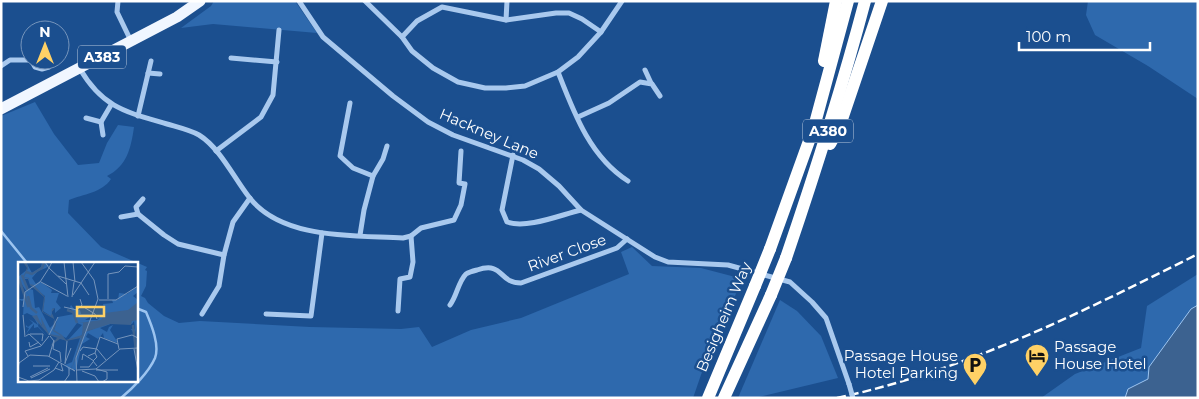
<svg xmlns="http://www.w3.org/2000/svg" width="1199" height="399" font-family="Montserrat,sans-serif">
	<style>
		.green { fill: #2e69ad; fill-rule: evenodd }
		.water { fill: #3c6290; stroke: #9cc4f0 }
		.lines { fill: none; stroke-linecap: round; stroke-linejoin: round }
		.stream { stroke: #9cc4f0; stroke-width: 2.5 }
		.street { stroke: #a9c9ee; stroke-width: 5 }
		.primary { stroke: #f0f6ff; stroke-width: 11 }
		.highway { stroke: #fff; stroke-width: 12 }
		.rail { stroke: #fff; stroke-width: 2.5; stroke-dasharray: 9 4; stroke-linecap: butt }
		.street-bridge { stroke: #a9c9ee; stroke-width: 5 }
		.highway-bridge { stroke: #fff; stroke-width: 12 }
		.labels { text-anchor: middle; stroke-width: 5; stroke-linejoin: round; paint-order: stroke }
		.shield { fill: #1b4f8f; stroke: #bbcadd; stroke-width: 1 }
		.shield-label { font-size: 14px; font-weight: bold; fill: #fff }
		.street-label { font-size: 15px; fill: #fff; stroke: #1b4f8f }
		.poi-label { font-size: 15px; fill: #fff; stroke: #1b4f8f; text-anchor: start }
		.inset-river { fill: none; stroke: #3c6290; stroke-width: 2.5 }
		.inset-road { fill: none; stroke: #7695bc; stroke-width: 1 }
		.view { fill: #ffd166; fill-opacity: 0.15; stroke: #ffd166; stroke-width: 2.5 }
		.inset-edge { fill: none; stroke: #fff; stroke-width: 2.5 }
	</style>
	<rect width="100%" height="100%" fill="#1b4f8f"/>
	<g class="green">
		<polygon points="214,1 295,1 317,33 213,24 181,28 211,6"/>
		<polygon points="1088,1 1198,1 1198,99 1148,66 1095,35 1086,15"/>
		<path d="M35 102 54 134 78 165 99 163 107 143 118 125 134 127C131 148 127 166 107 176L111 179C102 193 83 194 69 200L68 213 101 247 147 267 145 270 147 271 146 286 141 296 145 298 148 303 164 316 179 323 200 321 310 327 401 329 419 327 432 347 471 330 521 318 629 274 621 252 632 247 652 266 701 268 743 279 711 346 693 398H1V116ZM19 263H136V380H19Z"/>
		<polygon points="1198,274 1198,398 1041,398 1075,374 1141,348 1147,306"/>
		<polygon points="780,300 797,311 821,336 838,378 755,398 738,398"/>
	</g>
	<polygon class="water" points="1198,305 1198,398 1125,398 1128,389 1148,379 1149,367 1191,309"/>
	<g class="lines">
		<g class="stream">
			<polyline points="1,231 27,263"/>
			<path d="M121 398C132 389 149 372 155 358 160 345 151 324 146 312L136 308"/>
		</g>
		<g class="street">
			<polyline points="118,1 117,12 131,41"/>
			<polyline points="299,1 323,37 393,96 428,122 453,135 523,160 539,169 559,186 581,210 655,257 668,262 728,265 790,282 812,302 826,318 849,384"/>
			<polyline points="365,1 402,37 412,51 433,68 458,82 485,88 506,88 525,86 558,72 578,57 601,32 622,1"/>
			<polyline points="506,20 507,1"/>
			<polyline points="402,37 417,21 442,7 506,20 556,13 569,13 582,19 601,32"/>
			<polyline points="231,58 277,62"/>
			<polyline points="31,60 35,67 42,69 49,67 53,60"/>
			<polyline points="1,66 10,60 30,60"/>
			<path d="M80 69C103 108 126 112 167 124 177 127 190 130 199 135 220 148 234 178 249 197 282 240 355 235 403 238L411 236"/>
			<polyline points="645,70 651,83"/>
			<path d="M558 72C574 113 590 157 628 181"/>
			<polyline points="148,73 160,74"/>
			<polyline points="350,103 340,156 353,168 373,176 383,159 387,146"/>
			<polyline points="138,116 151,61"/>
			<polyline points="578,117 609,103 640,82 652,84 660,96"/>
			<polyline points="86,118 101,122 111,105"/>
			<polyline points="101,122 103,135"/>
			<polyline points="216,151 261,117 273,95 279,30"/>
			<path d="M513 155 502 210 507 222C527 229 560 215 581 210"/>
			<polyline points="138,214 136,207 143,199"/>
			<polyline points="121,217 138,214 164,235 178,244 224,255"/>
			<polyline points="360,235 364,210 373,176"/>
			<polyline points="411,236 421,228 454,220 461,205 465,184 459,183 461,151"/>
			<path d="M450 305C457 296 458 282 466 274 469 272 473 271 477 270 504 261 498 283 521 283L617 248 627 239"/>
			<polyline points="398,311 400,279 410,277 413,262 411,236"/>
			<polyline points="202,314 219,286 224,255 233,222 250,198"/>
			<polyline points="266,314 311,316 322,233"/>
		</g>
		<polyline class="primary" points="1,109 177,17 200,1"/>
		<g class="highway">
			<polyline points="824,61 836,1"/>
			<polyline points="830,144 839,128 882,1"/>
			<polyline points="770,249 814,127 848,1"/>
			<path d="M786 258C815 173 842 88 865 1"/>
			<polyline points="708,398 755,286"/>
			<polyline points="724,398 771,295"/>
		</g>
		<path class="rail" d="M837 398C967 370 1080 313 1198 254"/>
		<polyline class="street-bridge" points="849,384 853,398"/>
		<g class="highway-bridge">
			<polyline points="755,286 770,249"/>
			<polyline points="771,295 786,258"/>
		</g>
	</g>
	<defs>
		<symbol id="hotel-pin" viewBox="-11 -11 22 30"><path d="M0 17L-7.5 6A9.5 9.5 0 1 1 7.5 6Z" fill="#ffd166" stroke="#1b4f8f"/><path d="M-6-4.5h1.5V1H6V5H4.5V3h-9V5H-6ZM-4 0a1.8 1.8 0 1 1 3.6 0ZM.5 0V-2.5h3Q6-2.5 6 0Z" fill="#111"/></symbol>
		<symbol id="parking-pin" viewBox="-11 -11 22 30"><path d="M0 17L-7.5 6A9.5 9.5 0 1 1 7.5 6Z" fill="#ffd166" stroke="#1b4f8f"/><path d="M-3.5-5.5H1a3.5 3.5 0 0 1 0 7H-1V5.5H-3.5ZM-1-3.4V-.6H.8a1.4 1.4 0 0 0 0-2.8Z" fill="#111"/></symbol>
	</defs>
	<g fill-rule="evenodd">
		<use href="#hotel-pin" x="1023" y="342" width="28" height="38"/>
		<use href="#parking-pin" x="961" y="351" width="28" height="38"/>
	</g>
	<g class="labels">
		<g class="shield">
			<rect x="78" y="45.5" width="48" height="23" rx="4"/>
			<rect x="803" y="119.5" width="50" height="23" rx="4"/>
		</g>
		<g class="shield-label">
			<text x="102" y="62">A383</text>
			<text x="828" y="136">A380</text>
		</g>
		<g class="street-label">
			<text transform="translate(489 134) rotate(23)" y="5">Hackney Lane</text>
			<text transform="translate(567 253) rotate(-20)" y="5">River Close</text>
			<text transform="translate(724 317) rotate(-67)" y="5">Besigheim Way</text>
		</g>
		<g class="poi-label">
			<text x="1054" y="352">Passage<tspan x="1054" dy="17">House Hotel</tspan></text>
			<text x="958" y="361" text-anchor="end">Passage House<tspan x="958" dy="17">Hotel Parking</tspan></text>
		</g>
	</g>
	<g transform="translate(18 262)">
		<rect width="120" height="120" fill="#1b4f8f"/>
		<path d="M8 0 14 11 23 5 24 0 31 3 34 0 28 6 20 9 14 16 18 22 22 19 34 28 33 31H41L38 40 43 46 37 51V46L34 47V55L25 49 27 34 12 23 10 17H6L9 26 15 28 17 46 21 45 32 66 36 62V68L40 55 56 52 52 45 53 43 57 48H62L63 52H76L67 58H79L87 51 85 42 95 41 94 38H100L101 31 109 32 118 25 120 30 115 34 120 38V53L111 58 94 59 110 60 120 56 117 73 113 67H117L116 59 114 62 95 61 82 66 89 70 91 65 95 63 92 68 100 81 86 76 85 71 80 77 70 71 68 75 72 77 64 82 58 108 53 107 54 103 52 109 47 103 54 100 62 76 67 70 80 65 70 68 66 69 63 74 50 78 64 63 59 61 48 76 44 74 46 78 30 72 21 59 20 64 29 74 20 65 16 66V62L8 72 11 66 8 65V63L10 65 15 61 11 57 20 63 15 54 9 51 5 53 6 38 4 39 0 37H6L8 29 12 35 1 18 0 27V15L10 7Z" fill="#2e69ad"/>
		<path d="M5 0 9 1 10 6 9 9 6 15 11 16 12 22 16 23 27 35 25 50 33 54 34 47 37 46 33 51 35 53 38 63 36 68 44 73 48 78 64 73 65 61H61L83 58 87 51 110 48 120 40V58L114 59 113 63 92 62 67 70 53 109 63 76 48 79 46 78 42 77 32 84 22 86 32 84 39 76H42L46 78 31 73 14 54 19 53 24 64 23 55 31 72 43 74 35 69 36 57 24 50 26 35 12 23 11 17 5 15 9 6Z" fill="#3c6290"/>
		<path class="inset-river" d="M8 10 14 12 24 6 26 1M4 13 10 28M1 17 10 44 13 43M10 34 13 46 19 51M49 48 55 50 59 61M115 63 119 98"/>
		<path class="inset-road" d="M34 0 31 6 48 22M46 0 50 35M55 0 57 20M40 14 63 21 71 33M23 20 49 34M55 33 77 0M54 35 56 20M90 37V12L101 10 107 4 120 5M81 38H98L120 24M64 44 77 52 79 57M5 45 7 30 22 20 31 6 27 0M46 45 59 48 64 43 62 37M5 53 7 75M12 72H25L24 79M31 73 40 55M8 74 11 72 23 83M32 74 36 79 35 87 42 90 43 100M11 80 12 85 21 80M101 87 99 77 114 73 120 76M116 87 120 109M62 89 65 85 79 87 88 98M77 91 79 95 75 99 79 104M10 94 7 89 23 84 31 74M70 94 77 91 82 75 100 82M31 95 36 78M64 98 65 92 76 99M47 101 53 86M47 102 49 79M15 104H32M62 105H71L75 100M37 106 45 109 43 102M0 107 1 101 12 93 30 94 57 109 54 107M78 107 89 110V117L84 120M59 108 78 107 102 87 120 86M78 108H100M64 109 77 114 81 120M0 115 11 119 21 118 36 108 41 100M12 115 30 106M13 116 32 107M46 120 51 113V106M59 120 58 96 80 37 76 18 63 0"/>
		<path class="view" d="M59 45H86V54H59Z"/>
		<rect width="120" height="120" class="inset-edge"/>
	</g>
	<rect width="1199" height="399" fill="none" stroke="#ffffff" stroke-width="5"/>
	<g transform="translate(45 45)"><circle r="24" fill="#1b4f8f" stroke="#7695bc"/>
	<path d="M0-4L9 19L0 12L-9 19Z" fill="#ffd166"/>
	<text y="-8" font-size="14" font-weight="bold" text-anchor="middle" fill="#ffffff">N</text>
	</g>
	<path d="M1019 42v8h131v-8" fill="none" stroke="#ffffff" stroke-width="2.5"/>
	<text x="1026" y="42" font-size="15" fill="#ffffff" stroke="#1b4f8f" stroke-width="4" paint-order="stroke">100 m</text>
</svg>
